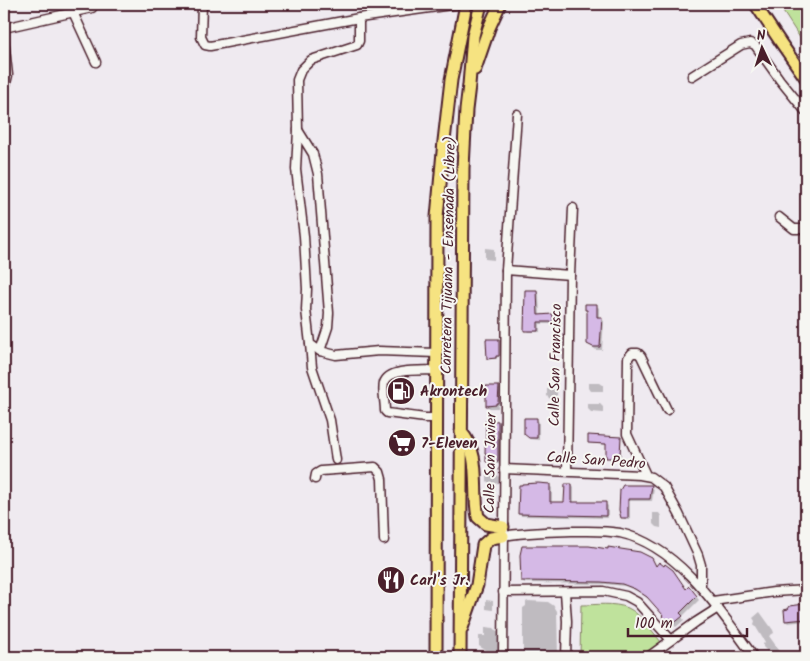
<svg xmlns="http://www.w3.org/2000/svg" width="810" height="661" font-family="Kalam,sans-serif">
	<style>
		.green { fill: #bfe29c; stroke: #848064 }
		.shadow { fill: #0003 }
		.building { fill: #d5b9e6; stroke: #4a1f2b }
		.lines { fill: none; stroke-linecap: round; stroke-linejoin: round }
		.minor-casing { stroke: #4a1f2b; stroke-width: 11 }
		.major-casing { stroke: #4a1f2b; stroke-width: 14 }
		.highway-casing { stroke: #4a1f2b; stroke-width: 15 }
		.minor { stroke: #f6f6f2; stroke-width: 8 }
		.major { stroke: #f6e381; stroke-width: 10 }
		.highway { stroke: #f6e381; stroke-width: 11 }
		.labels { text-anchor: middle; stroke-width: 4; stroke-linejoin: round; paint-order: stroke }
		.street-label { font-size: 15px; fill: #4a1f2b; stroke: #f6f6f2 }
		.poi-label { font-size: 15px; font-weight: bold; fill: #4a1f2b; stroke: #f6f6f2; text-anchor: start }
	</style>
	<rect width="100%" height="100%" fill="#efeaf0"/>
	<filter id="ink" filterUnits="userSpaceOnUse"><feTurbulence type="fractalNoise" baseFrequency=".02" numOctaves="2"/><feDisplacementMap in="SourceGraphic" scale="10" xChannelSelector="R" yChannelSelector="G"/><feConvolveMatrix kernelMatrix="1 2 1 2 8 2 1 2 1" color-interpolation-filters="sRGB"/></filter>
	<g filter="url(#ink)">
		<g class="green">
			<polygon points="778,4 806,4 806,47"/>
			<path d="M581 605C595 605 614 602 628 608 641 614 652 631 661 642L642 657H580Z"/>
		</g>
		<g class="shadow">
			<polygon points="485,248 494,249 494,260 485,259"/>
			<polygon points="537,291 539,294 540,316 553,316 555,318 555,324 540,324 540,332 528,332 526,330"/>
			<polygon points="596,305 599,308 599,318 604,321 602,350 596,350 588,343 588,312 586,310"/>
			<polygon points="498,340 499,357 497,357 497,359 489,359 488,358"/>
			<polygon points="411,383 412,400 393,400"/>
			<polygon points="588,383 600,383 603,385 603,391 590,391 588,388"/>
			<polygon points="498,387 501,390 501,405 498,405 498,408 490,408 487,406"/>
			<polygon points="547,389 555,389 557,391 557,399 550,399 547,396"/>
			<polygon points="588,404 600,404 603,407 603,413 591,412 588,409"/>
			<polygon points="536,419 539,422 539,440 530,439 525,434"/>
			<polygon points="498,422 501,425 501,464 490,464 487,461"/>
			<polygon points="620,438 621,439 621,456 619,456 619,459 608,458 607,445 589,443"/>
			<polygon points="487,474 496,474 499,477 499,483 490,484 487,481"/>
			<polygon points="549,485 552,488 552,503 565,503 572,485 574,488 574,503 605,503 608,506 608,518 521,516 519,514"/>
			<polygon points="651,487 654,489 652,501 630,501 630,520 625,520 622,517 622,488"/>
			<polygon points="653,513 659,513 661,516 661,528 656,527 653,524"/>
			<polygon points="651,559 657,567 686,590 689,588 699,600 682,617 684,620 676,627 667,620 665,615 650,600 639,592 625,586 605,584 525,583 522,581"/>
			<polygon points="486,600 493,601 493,610 486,609"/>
			<polygon points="528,601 548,602 554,606 557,611 558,657 523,657 523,608 526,606 526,602"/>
			<polygon points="806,606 806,621 788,623 786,621 790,607"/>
			<polygon points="760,612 773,630 774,633 769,636 784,657 773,657 763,647 763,644 765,642 754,624 755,621 753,618"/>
			<polygon points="485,627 494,628 499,633 499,657 485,657 485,650 479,646 479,636 485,636"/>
		</g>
		<g class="building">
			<polygon points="525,290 537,290 538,315 553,314 553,322 538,322 538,331 524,331"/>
			<polygon points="585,304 597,304 597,317 602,317 600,347 593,347 587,344 587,310 585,310"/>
			<polygon points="486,339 499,339 499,356 496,356 496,358 487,359"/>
			<polygon points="411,382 412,400 391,400 391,383"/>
			<polygon points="486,386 499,386 498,403 496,403 496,405 486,406"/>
			<polygon points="524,418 537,418 537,438 529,438 524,434"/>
			<polygon points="486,420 498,421 498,461 486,462 486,453 485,453"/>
			<polygon points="588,435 621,437 620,455 618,455 618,458 606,458 606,444 588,443"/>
			<polygon points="538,483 550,484 550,502 564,502 565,484 572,484 572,502 606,502 606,516 518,514 519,485 522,485 522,484"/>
			<polygon points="623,485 652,485 650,499 628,499 628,518 621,518 619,510 620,490"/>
			<polygon points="522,546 589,546 608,549 608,547 640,552 652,558 656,566 659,562 664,566 665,564 673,570 686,589 689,586 697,596 680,613 683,616 672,625 668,620 666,621 662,616 663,615 647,597 635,589 622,584 601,582 521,581 520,555"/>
			<polygon points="804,604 805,608 806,608 806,619 785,621 784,610 788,609 790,606"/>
		</g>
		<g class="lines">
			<defs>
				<g id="minor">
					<polyline points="202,4 201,37 205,45 210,46 359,18"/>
					<polyline points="73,12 96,62"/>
					<polyline points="4,28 92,8"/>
					<polyline points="4,40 8,75 4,92"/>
					<polyline points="692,76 741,45 750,43 755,45 780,80 806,112"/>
					<polyline points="298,130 313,154 318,174 329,313 328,327 320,351"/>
					<polyline points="779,217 794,229 806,229"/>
					<polyline points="506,270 570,275 567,471"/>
					<polyline points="570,275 573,208"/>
					<polyline points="310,344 312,367 330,420 336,460"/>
					<polyline points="436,353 379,351 336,355 320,351 310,344 306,310 307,289 304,236 296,169 298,130 297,80 301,70 311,60 357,45 359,41 359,18 458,4"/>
					<path d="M436 370C423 371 389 367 384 383 382 391 385 402 385 411L387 413 425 418H436"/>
					<polyline points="504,469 640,475 651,477 664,487 679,514 698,555 701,565 701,587"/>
					<polyline points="646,475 627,434 628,358 632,353 638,353 641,356 667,410"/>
					<polyline points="315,479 316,474 321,471 375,467 380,472 382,479 384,540"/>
					<path d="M503 536C526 532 548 532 571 531 587 531 604 530 620 533 679 546 721 612 754 657"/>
					<polyline points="503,592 603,591 626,596 637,602 671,640"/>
					<polyline points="565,592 567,621 566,657"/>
					<polyline points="713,601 774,592 806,590"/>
					<polyline points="503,657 506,270 517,114"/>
					<polyline points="648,657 696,622 718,608"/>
				</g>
				<polyline id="major" points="755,4 781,43 806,79"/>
				<g id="highway">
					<polyline points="475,69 489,28 500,4"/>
					<path d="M461 432C482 455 472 489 478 517L486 524 503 527"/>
					<polyline points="462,628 477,585 483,545 491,538 503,536"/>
					<polyline points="436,657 437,217 444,141 451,80 466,4"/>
					<polyline points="460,657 463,168 466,110 469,85 473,36 481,4"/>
				</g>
			</defs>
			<use href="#minor" class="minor-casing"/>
			<use href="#major" class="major-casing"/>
			<use href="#highway" class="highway-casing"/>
			<use href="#minor" class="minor"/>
			<use href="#major" class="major"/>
			<use href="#highway" class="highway"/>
		</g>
	</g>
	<defs>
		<symbol id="fuel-disc" viewBox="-11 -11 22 22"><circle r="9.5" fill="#4a1f2b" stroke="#f6f6f2"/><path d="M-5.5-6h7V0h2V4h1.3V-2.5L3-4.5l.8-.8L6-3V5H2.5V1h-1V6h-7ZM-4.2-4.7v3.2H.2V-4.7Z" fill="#fff"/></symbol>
		<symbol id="supermarket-disc" viewBox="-11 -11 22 22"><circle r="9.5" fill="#4a1f2b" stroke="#f6f6f2"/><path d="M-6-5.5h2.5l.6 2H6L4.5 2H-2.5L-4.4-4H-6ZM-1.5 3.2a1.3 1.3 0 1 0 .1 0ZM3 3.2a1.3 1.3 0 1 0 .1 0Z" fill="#fff"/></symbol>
		<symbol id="restaurant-disc" viewBox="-11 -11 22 22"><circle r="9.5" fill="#4a1f2b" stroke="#f6f6f2"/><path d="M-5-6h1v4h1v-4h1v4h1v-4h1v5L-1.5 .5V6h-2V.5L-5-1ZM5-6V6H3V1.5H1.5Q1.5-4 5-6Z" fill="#fff"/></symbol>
	</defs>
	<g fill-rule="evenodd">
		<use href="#fuel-disc" x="385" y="375" width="32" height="32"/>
		<use href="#supermarket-disc" x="386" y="427" width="32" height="32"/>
		<use href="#restaurant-disc" x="375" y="564" width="32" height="32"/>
	</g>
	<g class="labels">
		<g class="street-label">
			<text transform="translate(448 255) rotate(-89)" y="5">Carretera Tijuana - Ensenada (Libre)</text>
			<text transform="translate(555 365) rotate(-89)" y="5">Calle San Francisco</text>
			<text transform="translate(596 460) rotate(4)" y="5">Calle San Pedro</text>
			<text transform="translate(490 463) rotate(-89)" y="5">Calle San Javier</text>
		</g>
		<g class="poi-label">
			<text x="420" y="396">Akrontech</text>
			<text x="421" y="448">7-Eleven</text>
			<text x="410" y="585">Carl's Jr.</text>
		</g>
	</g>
	<rect width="810" height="661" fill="none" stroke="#f6f6f2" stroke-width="20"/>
	<rect x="10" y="10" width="790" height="641" fill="none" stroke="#4a1f2b" stroke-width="2" filter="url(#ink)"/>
	<g transform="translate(762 48) rotate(356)" stroke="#f6f6f2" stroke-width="4" paint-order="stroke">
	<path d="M0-4L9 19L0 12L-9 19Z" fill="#4a1f2b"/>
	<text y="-8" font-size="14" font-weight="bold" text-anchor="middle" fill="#4a1f2b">N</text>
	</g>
	<path d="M628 628v8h119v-8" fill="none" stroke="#4a1f2b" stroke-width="2.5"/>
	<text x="635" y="628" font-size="15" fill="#4a1f2b" stroke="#f6f6f2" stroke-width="4" paint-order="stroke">100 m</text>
</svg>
